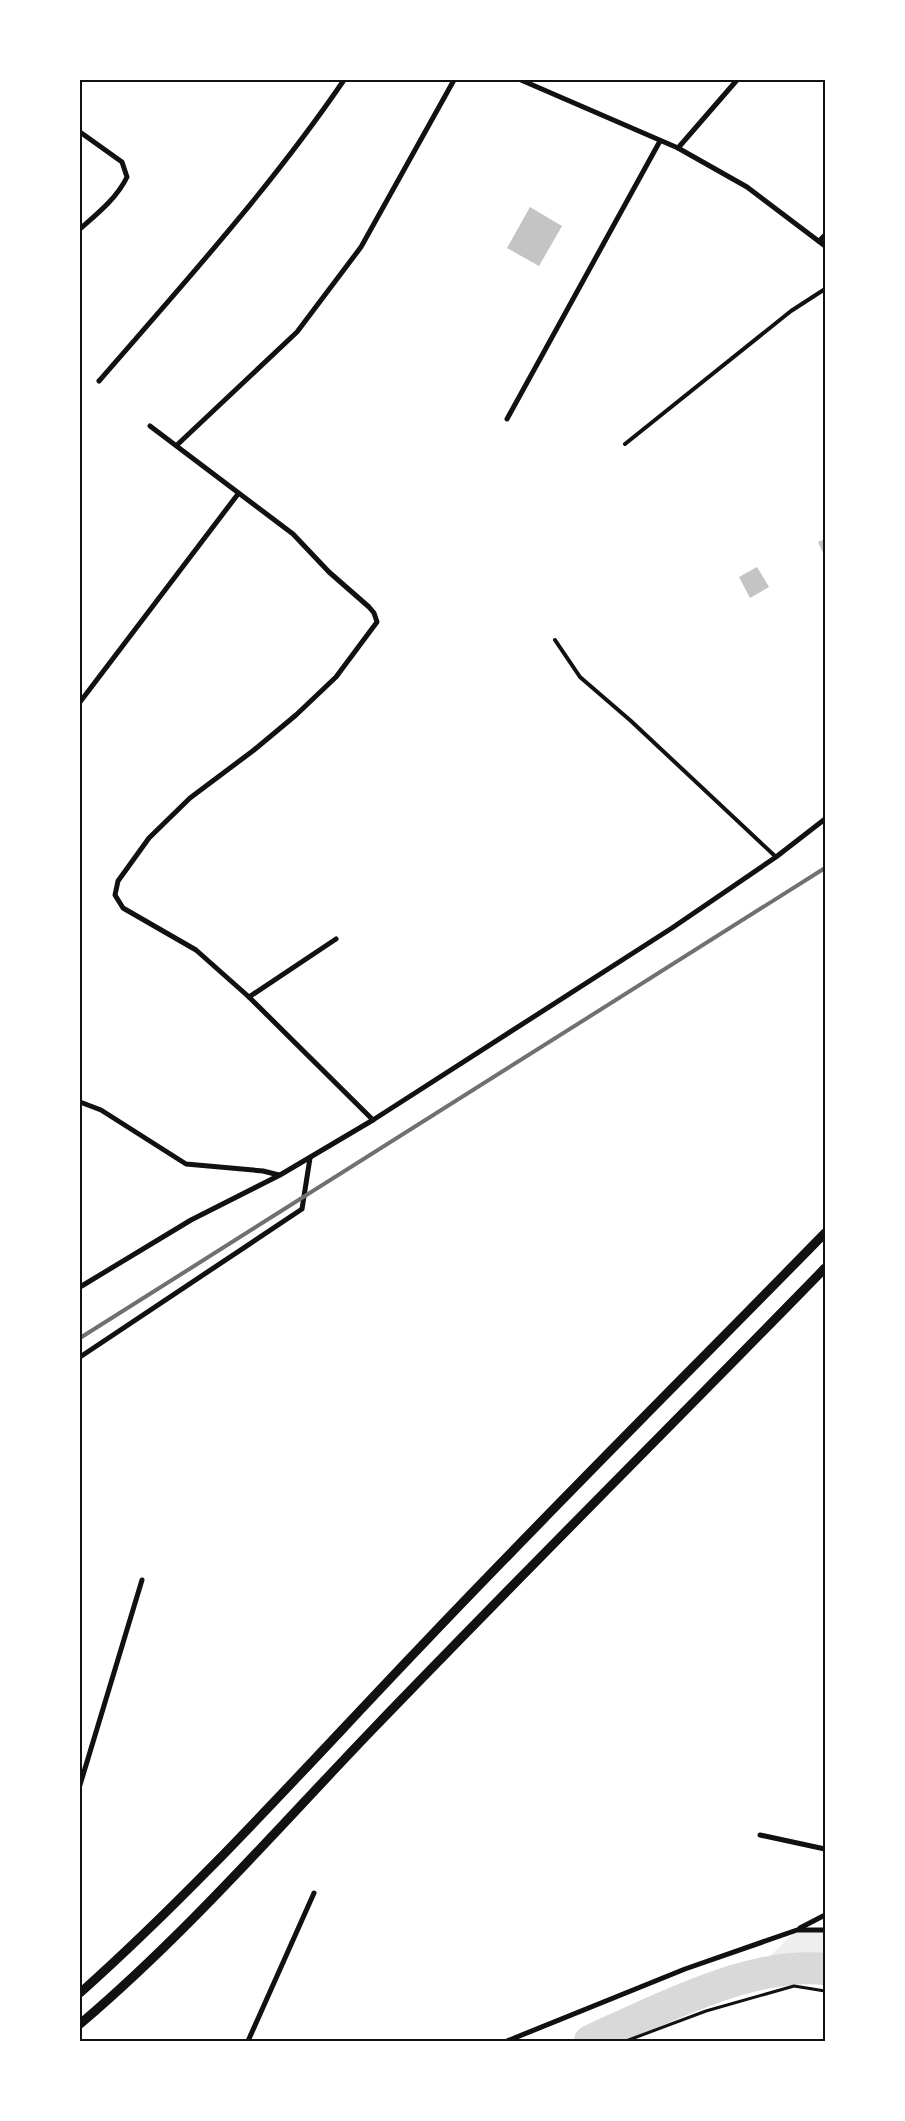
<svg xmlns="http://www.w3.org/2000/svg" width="905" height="2121" font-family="Rubik,sans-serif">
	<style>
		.green { fill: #eee }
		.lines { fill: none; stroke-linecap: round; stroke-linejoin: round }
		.river { stroke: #d9d9d9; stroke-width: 32 }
		.building { fill: #c4c4c4 }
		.path { stroke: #111; stroke-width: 3 }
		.service { stroke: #111; stroke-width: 4 }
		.minor { stroke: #111; stroke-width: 5 }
		.tertiary { stroke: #111; stroke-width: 9 }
		.rail { stroke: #707070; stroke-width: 4 }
		.neatline { fill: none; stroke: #111; stroke-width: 2 }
	</style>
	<rect width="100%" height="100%" fill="#fff"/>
	<polygon class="green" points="797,1930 825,1930 825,1969 784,1970 748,1977"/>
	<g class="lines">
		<path class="river" d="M590 2041C656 2011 751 1961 825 1969"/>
	</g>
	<g class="building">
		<polygon points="530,207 562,226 539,266 507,248"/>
		<polygon points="825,539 825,557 818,542"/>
		<polygon points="757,567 769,587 750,598 739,577"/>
	</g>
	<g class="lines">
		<polyline class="path" points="626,2041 706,2011 794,1986 825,1991"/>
		<g class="service">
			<polyline points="625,444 791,311 825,289"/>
			<polyline points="555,640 580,677 631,721 776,857"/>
		</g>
		<g class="minor">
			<polyline points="521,80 678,148 747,187 825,246"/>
			<path d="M80 132 122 162 127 177C117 198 97 214 80 229"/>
			<polyline points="678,148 737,80"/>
			<polyline points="819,241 825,235"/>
			<path d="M99 381C184 283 271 187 344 80"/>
			<polyline points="507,419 660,141"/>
			<polyline points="150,426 293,534 329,572 369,607 374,613 377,622 336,677 296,715 254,750 190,798 149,838 118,881 115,895 123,908 196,950 249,997 373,1120"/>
			<polyline points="177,445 297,332 361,247 454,80"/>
			<polyline points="80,702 238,494"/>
			<polyline points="249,997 336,939"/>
			<polyline points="80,1102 101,1110 186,1164 263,1171 279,1175"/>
			<polyline points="80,1287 191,1220 280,1175 373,1120 672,928 776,857 825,819"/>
			<polyline points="80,1357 302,1209 310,1158"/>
			<polyline points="80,1785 142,1580"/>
			<polyline points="760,1835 825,1849"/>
			<polyline points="800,1928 825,1915"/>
			<polyline points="248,2041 314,1893"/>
			<polyline points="507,2041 685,1969 797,1930 825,1930"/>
		</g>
		<g class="tertiary">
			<path d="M80 1993C202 1884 312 1760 425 1642 556 1504 692 1369 825 1233"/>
			<path d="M80 2024C186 1934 277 1829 373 1729 522 1574 675 1422 825 1268"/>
		</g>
		<polyline class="rail" points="80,1338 825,868"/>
	</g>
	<rect width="905" height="2121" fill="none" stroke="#ffffff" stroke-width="162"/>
	<rect x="81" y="81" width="743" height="1959" class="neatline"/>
</svg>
